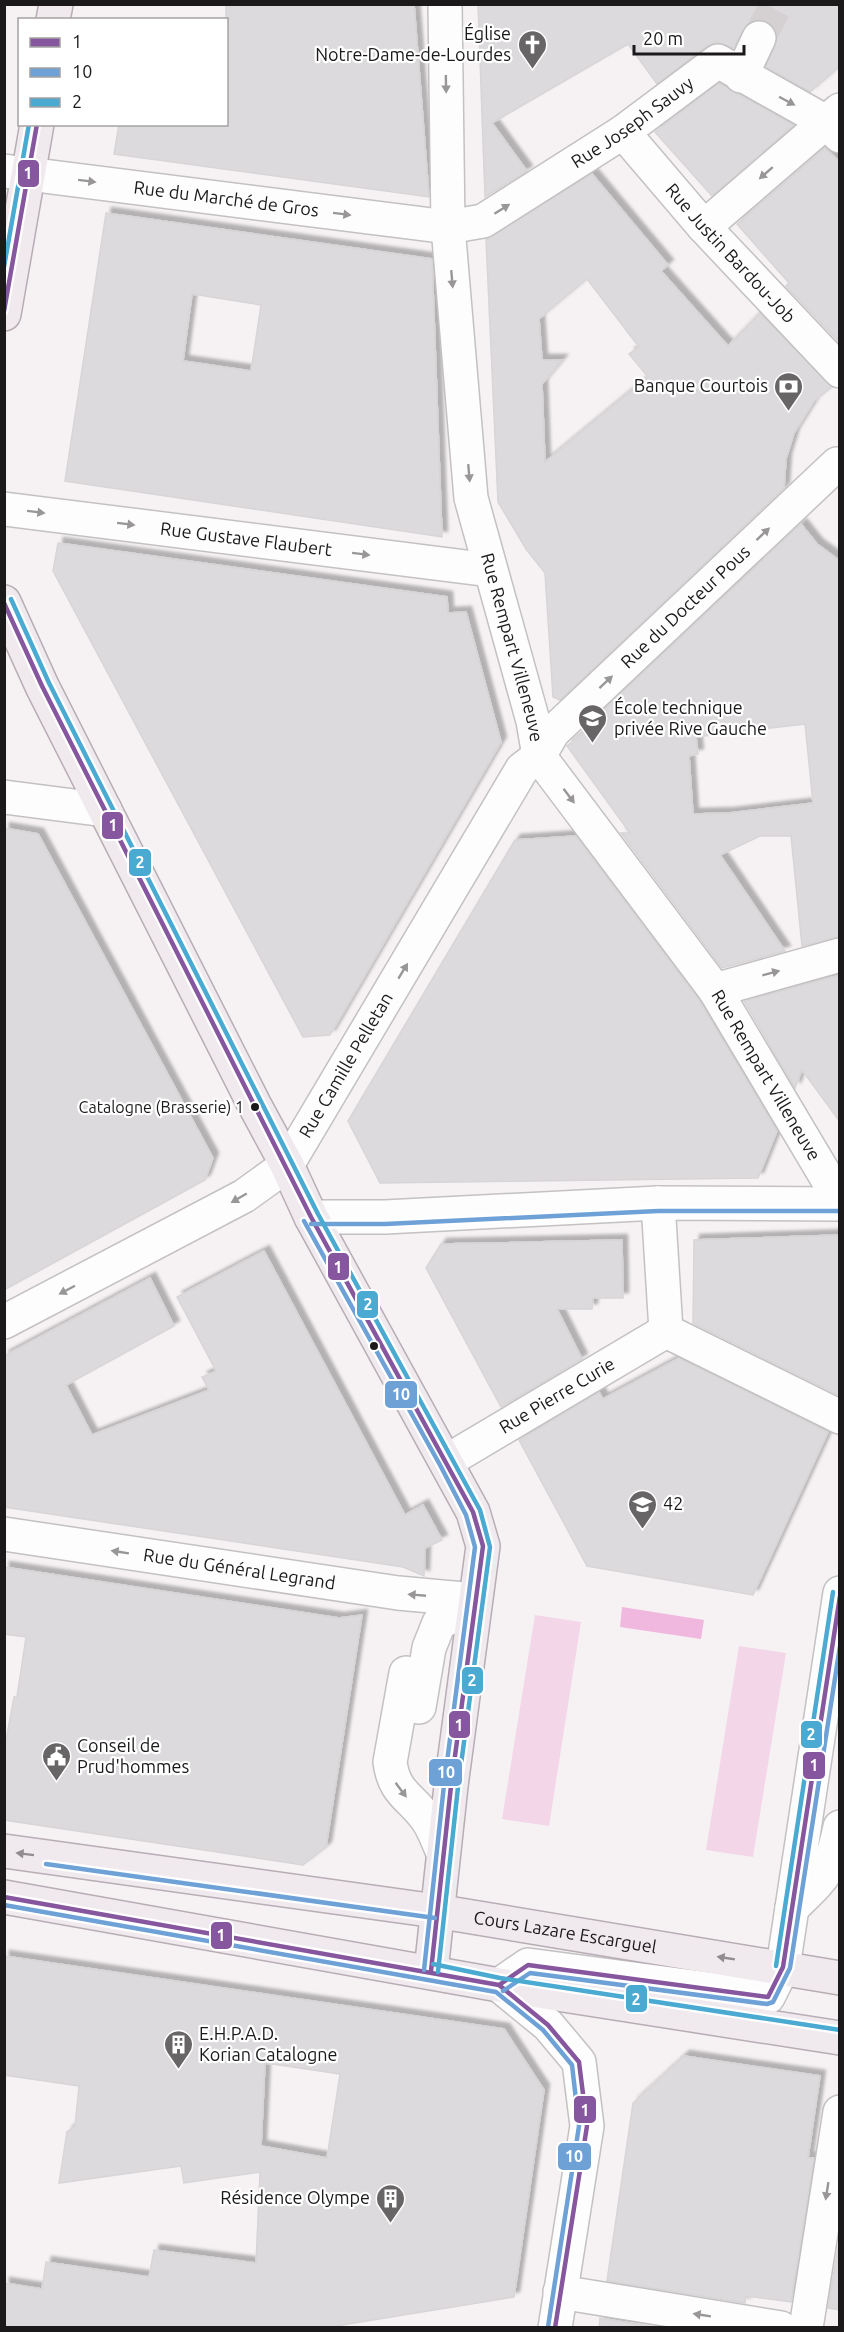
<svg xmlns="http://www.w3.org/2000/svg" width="844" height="2332" font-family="Ubuntu,sans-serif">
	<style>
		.green { fill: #f3d6e8 }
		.water { fill: #f0b8de }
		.building { fill: #dcdadc; stroke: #d8d5d7; stroke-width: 1.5; fill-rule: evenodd; filter: url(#shadow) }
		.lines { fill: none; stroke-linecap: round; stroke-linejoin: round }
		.minor-tunnel { stroke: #d5d1d3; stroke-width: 33; stroke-dasharray: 33 16; stroke-linecap: butt }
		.minor-casing { stroke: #c3c1c2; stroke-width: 36 }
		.major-casing { stroke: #b7adb4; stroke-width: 36 }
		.minor { stroke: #fefdfd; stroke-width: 33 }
		.major { stroke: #f0eaee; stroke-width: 33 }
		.bus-1-casing { stroke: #fff; stroke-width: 9 }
		.bus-2-casing { stroke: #fff; stroke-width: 9 }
		.bus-3-casing { stroke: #fff; stroke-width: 9 }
		.bus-1 { stroke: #86569e; stroke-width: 4.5 }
		.bus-2 { stroke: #6ea2d7; stroke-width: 4.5 }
		.bus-3 { stroke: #4baad1; stroke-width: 4.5 }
		.oneway { fill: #989697 }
		.oneway2 { fill: #908c8f }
		.bus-dot { fill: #1b191a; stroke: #fff; stroke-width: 2 }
		.labels { text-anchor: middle; stroke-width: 4.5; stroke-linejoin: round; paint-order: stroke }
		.bus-label { font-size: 16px; fill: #1b191a; stroke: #fff; text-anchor: end }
		.poi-label { font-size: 18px; fill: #1b191a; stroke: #fff; text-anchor: start }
		.street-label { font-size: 18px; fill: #1b191a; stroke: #fff }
		.line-badge { stroke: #fff; stroke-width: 2 }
		.badge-label { font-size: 16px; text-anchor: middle; font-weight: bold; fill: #fff }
	</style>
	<defs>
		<filter id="shadow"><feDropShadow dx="5.5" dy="-5.5" stdDeviation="1.5" flood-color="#0004"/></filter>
	</defs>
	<rect width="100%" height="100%" fill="#f6f2f4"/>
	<g class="green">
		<polygon points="535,1615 581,1622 549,1826 502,1819"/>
		<polygon points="739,1646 786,1653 753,1857 706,1850"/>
	</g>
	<polygon class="water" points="622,1607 704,1620 701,1639 620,1627"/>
	<g class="building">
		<polygon points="226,4 414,4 429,197 114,154 119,124 226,124"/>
		<polygon points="478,4 840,4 840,66 810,92 766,67 778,36 775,28 768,21 758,19 748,23 733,48 717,42 707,46 657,84 628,44 492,123 527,171 485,197"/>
		<polygon points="719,83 794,125 712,196 655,132"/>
		<polygon points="825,148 840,162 840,343 786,286 789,283 737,224"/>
		<path d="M592 174 668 265 661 271 728 346 760 313 832 387 814 401 794 433 786 459 784 488 560 700 553 697 545 573 526 549 498 502 486 239ZM587 279 639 347 629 354 648 377 545 462 542 384 562 360H542L539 319Z"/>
		<path d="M106 213 432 259 442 537 65 481ZM192 294 261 305 251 371 183 361Z"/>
		<path d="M801 524 817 544 840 561V937L802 946 791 836H760L720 855 785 951 722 968 621 833H630L567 746 601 718 597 716ZM805 724 813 803 729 813 693 814 689 756 698 754 696 737Z"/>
		<polygon points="58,543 447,597 448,613 466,612 501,742 330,1035 303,1037 53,571"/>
		<polygon points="4,828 38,834 213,1158 205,1180 4,1290"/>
		<polygon points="576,836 699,1000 777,1131 758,1178 380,1183 348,1121 515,840"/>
		<polygon points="840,975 840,1122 802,1070 795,1088 744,1001"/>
		<polygon points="840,1235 840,1396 693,1323 694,1240"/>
		<polygon points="622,1240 623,1298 593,1298 592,1309 557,1309 582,1359 501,1407 426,1268 441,1244"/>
		<polygon points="264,1251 405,1515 423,1505 442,1540 425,1548 424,1576 403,1567 4,1507 4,1356 150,1278 174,1326 66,1385 92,1435 209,1390 202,1377 216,1371 177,1297"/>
		<polygon points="679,1358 828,1432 753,1595 587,1566 519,1440 599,1392 603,1399"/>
		<polygon points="4,1567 339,1618 362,1615 326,1847 303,1865 4,1820 4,1751 14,1697 17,1697 26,1637 4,1634"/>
		<path d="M4 1956 504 2029 544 2090 514 2297 324 2328H4V2283L42 2289 46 2262 149 2277 154 2250 256 2263 260 2172 184 2183 181 2166 59 2183 67 2132 75 2126 79 2086 4 2075ZM265 2063 340 2074 327 2158 261 2146Z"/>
		<polygon points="684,2056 820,2076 808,2158 814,2158 791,2302 746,2296 745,2303 607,2281 633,2103"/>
		<polygon points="840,2236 840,2310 828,2308"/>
		<polygon points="600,2318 661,2328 599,2328"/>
	</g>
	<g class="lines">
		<polyline class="minor-tunnel" points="759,38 777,4"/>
		<defs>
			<g id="minor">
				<path id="s1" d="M445 4 448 227 471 498 533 721 539 756 715 990 840 1200"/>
				<polyline points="741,76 759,38"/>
				<path id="s2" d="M623 132 704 227 840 371"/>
				<path id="s3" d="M4 171 448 227 483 221 623 132 718 61 826 122 840 136"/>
				<polyline points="704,227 840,110"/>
				<path id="s4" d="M4 509 490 570"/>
				<polyline points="4,797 105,810"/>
				<polyline points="715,990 840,955"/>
				<polyline points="658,1203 666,1331"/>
				<polyline points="311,1217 385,1217 658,1203 840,1204"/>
				<path id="s5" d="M4 1322 244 1196 287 1165 522 769 539 756 553 732 837 464"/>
				<path id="s6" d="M447 1461 666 1331 840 1417"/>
				<path id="s7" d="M4 1534 398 1593 475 1600"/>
				<path d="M406 1673 390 1762C394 1793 410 1796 426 1818 433 1827 438 1841 443 1853"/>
				<polyline points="419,1707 429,1648 439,1623 463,1611 475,1600"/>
				<path d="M792 1908C826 1875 830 1874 840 1827"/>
				<polyline points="560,2292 781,2328"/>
				<polyline points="555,2328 587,2126 579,2062 548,2025 499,1985 528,1965 768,1997 783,1967 840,1593"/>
				<polyline points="806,2328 840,2112"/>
			</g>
			<g id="major">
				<polyline points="53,20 56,4"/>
				<polyline points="4,314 37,124"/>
				<polyline points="4,602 42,686 254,1104 287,1165 311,1217 473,1512 483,1546 451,1786 431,1971"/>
				<path id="s8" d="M4 1851 436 1911 840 1978"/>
				<polyline points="4,1897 499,1985 840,2038"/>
			</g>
		</defs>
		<use href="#minor" class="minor-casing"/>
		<use href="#major" class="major-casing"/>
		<use href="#minor" class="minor"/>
		<use href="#major" class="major"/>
		<defs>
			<g id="bus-1">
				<polyline points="4,311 37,124"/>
				<polyline points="4,603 42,686 311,1217 473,1512 483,1546 451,1786 431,1971"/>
				<polyline points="4,1897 499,1985 548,2025 579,2062 587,2126 555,2328"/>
				<polyline points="499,1985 528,1965 768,1997 783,1967 840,1596"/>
			</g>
			<g id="bus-2">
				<polyline points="304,1221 440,1465 466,1515 475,1547 444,1785 424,1970"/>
				<polyline points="311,1224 385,1224 658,1211 840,1211"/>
				<polyline points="46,1864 435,1918"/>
				<polyline points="4,1905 496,1992 543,2030 572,2065 579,2126 548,2327"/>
				<polyline points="503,1991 530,1973 767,2004 773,2002 790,1968 840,1646"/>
			</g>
			<g id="bus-3">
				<polyline points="4,267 29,124"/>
				<polyline points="11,599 49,683 318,1214 480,1510 490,1547 458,1787 438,1972"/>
				<polyline points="433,1964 500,1978 840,2030"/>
				<polyline points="776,1966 833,1592"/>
			</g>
		</defs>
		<use href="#bus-1" class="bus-1-casing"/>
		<use href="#bus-2" class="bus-2-casing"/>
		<use href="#bus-3" class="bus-3-casing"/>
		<use href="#bus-1" class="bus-1"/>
		<use href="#bus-2" class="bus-2"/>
		<use href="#bus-3" class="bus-3"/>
	</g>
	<defs><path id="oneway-solid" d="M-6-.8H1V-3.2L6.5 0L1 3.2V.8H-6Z" transform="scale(1.5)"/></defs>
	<g class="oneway">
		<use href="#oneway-solid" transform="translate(446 84) rotate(89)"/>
		<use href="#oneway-solid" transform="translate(787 101) rotate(28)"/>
		<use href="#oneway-solid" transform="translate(766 173) rotate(139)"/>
		<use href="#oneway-solid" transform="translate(87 181) rotate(7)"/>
		<use href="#oneway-solid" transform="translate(502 209) rotate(-32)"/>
		<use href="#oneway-solid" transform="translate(342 214) rotate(7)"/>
		<use href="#oneway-solid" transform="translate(452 279) rotate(85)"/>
		<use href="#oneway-solid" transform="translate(469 473) rotate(85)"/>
		<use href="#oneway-solid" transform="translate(36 512) rotate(7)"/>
		<use href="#oneway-solid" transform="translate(126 524) rotate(7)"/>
		<use href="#oneway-solid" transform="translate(763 534) rotate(-43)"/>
		<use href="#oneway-solid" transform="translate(361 554) rotate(7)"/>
		<use href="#oneway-solid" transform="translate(606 682) rotate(-43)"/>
		<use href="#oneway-solid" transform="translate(569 796) rotate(53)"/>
		<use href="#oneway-solid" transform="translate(403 971) rotate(-59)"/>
		<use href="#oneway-solid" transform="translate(771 973) rotate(-15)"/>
		<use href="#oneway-solid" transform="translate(239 1198) rotate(150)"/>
		<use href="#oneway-solid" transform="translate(67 1290) rotate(152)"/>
		<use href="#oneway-solid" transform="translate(120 1552) rotate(-171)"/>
		<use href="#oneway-solid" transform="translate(417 1595) rotate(-175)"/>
		<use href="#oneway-solid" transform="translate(401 1790) rotate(53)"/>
		<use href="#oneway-solid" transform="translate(827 2191) rotate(99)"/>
		<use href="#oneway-solid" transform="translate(702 2315) rotate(-171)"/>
	</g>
	<g class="oneway2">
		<use href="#oneway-solid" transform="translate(25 1854) rotate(-173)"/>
		<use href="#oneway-solid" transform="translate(726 1958) rotate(-171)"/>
	</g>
	<defs>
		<symbol id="church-pin" viewBox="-11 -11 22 30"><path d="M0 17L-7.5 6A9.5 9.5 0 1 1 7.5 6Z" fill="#686566" stroke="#fff"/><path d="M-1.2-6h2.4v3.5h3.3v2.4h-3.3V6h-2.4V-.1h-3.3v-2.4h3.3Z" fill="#fff"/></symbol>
		<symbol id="bank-pin" viewBox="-11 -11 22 30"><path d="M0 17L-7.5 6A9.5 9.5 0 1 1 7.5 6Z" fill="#686566" stroke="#fff"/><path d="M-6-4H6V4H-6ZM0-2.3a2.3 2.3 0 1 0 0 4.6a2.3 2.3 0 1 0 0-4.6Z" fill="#fff"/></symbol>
		<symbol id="school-pin" viewBox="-11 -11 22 30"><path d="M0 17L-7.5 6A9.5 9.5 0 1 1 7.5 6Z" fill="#686566" stroke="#fff"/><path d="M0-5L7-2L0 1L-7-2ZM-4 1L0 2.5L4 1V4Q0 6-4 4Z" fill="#fff"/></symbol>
		<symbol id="university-pin" viewBox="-11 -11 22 30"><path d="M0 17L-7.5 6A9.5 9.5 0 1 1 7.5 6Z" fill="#686566" stroke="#fff"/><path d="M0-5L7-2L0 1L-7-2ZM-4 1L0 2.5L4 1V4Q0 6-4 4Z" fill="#fff"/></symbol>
		<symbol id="civic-pin" viewBox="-11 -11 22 30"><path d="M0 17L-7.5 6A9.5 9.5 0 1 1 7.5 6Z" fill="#686566" stroke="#fff"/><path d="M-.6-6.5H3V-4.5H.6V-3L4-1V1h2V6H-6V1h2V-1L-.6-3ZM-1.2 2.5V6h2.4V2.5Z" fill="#fff"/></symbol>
		<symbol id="building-pin" viewBox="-11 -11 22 30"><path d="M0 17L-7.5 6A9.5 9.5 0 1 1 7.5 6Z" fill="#686566" stroke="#fff"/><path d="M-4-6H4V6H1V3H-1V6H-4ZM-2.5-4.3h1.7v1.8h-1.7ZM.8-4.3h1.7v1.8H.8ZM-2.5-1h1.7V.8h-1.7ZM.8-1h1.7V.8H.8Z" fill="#fff"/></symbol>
	</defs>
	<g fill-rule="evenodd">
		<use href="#church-pin" x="516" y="28" width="33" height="45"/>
		<use href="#bank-pin" x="772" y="370" width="33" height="45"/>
		<use href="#school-pin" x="576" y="702" width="33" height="45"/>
		<use href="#university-pin" x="626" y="1488" width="33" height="45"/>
		<use href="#civic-pin" x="40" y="1740" width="33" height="45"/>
		<use href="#building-pin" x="162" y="2028" width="33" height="45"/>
		<use href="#building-pin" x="374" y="2182" width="33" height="45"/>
	</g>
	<g class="bus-dot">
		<circle cx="255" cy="1107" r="5"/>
		<circle cx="374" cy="1346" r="5"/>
	</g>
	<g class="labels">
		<g class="bus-label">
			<text x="244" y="1113">Catalogne (Brasserie) 1</text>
		</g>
		<g class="poi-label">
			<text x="511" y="40" text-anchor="end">Église<tspan x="511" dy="21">Notre-Dame-de-Lourdes</tspan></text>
			<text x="768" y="392" text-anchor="end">Banque Courtois</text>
			<text x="614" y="714">École technique<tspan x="614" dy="21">privée Rive Gauche</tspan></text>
			<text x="663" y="1510">42</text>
			<text x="77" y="1752">Conseil de<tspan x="77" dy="21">Prud'hommes</tspan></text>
			<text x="199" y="2040">E.H.P.A.D.<tspan x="199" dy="21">Korian Catalogne</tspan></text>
			<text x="370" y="2204" text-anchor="end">Résidence Olympe</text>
		</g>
		<g class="street-label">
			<text dy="6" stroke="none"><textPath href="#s3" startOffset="662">Rue Joseph Sauvy</textPath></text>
			<text dy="6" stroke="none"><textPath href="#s3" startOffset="224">Rue du Marché de Gros</textPath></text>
			<text dy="6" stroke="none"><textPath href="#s2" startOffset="162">Rue Justin Bardou-Job</textPath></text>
			<text dy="6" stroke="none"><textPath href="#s4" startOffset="244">Rue Gustave Flaubert</textPath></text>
			<text dy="6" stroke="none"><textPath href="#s5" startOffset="1016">Rue du Docteur Pous</textPath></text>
			<text dy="6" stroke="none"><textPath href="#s1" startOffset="650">Rue Rempart Villeneuve</textPath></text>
			<text dy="6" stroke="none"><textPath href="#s5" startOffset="440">Rue Camille Pelletan</textPath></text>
			<text dy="6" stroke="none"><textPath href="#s1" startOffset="1154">Rue Rempart Villeneuve</textPath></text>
			<text dy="6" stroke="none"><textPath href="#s6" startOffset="128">Rue Pierre Curie</textPath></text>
			<text dy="6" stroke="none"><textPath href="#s7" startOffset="238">Rue du Général Legrand</textPath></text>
			<text dy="6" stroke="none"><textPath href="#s8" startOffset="567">Cours Lazare Escarguel</textPath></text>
		</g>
	</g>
	<g class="line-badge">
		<rect x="17" y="159" width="23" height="29" rx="6" fill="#86569e"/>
		<rect x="101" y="811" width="23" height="29" rx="6" fill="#86569e"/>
		<rect x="128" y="848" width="24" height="29" rx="6" fill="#4baad1"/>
		<rect x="327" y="1252" width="23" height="29" rx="6" fill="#86569e"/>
		<rect x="356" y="1290" width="23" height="29" rx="6" fill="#4baad1"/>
		<rect x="384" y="1380" width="34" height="29" rx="6" fill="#6ea2d7"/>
		<rect x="461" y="1666" width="23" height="29" rx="6" fill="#4baad1"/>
		<rect x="448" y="1710" width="23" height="29" rx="6" fill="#86569e"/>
		<rect x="800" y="1720" width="23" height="29" rx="6" fill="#4baad1"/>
		<rect x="802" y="1751" width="24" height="29" rx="6" fill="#86569e"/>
		<rect x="428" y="1758" width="35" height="29" rx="6" fill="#6ea2d7"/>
		<rect x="210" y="1921" width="23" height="29" rx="6" fill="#86569e"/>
		<rect x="625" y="1984" width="23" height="29" rx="6" fill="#4baad1"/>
		<rect x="573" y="2095" width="24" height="29" rx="6" fill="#86569e"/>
		<rect x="557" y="2142" width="35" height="29" rx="6" fill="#6ea2d7"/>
	</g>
	<g class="badge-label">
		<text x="28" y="179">1</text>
		<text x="113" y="831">1</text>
		<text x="140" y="868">2</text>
		<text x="338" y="1273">1</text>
		<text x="368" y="1310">2</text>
		<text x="401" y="1400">10</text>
		<text x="472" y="1686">2</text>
		<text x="459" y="1731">1</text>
		<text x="811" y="1740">2</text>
		<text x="814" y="1771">1</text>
		<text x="446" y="1778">10</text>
		<text x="221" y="1941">1</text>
		<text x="636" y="2005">2</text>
		<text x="585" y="2116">1</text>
		<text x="574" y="2162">10</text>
	</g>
	<rect width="844" height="2332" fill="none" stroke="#1b191a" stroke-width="12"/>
	<rect x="18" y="18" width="210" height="108" fill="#ffffff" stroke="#a4a3a3" stroke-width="1.5"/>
	<rect x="30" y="38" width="30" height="9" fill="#86569e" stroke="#a4a3a3" stroke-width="1.5"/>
	<text x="72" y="48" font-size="18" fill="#1b191a">1</text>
	<rect x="30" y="68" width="30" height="9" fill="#6ea2d7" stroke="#a4a3a3" stroke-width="1.5"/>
	<text x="72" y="78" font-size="18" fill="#1b191a">10</text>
	<rect x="30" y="98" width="30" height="9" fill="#4baad1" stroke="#a4a3a3" stroke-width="1.5"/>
	<text x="72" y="108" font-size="18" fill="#1b191a">2</text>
	<path d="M634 45v9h110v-9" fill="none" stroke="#1b191a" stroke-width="3"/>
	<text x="643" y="45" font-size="18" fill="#1b191a" stroke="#ffffff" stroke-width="4.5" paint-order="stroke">20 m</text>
</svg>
